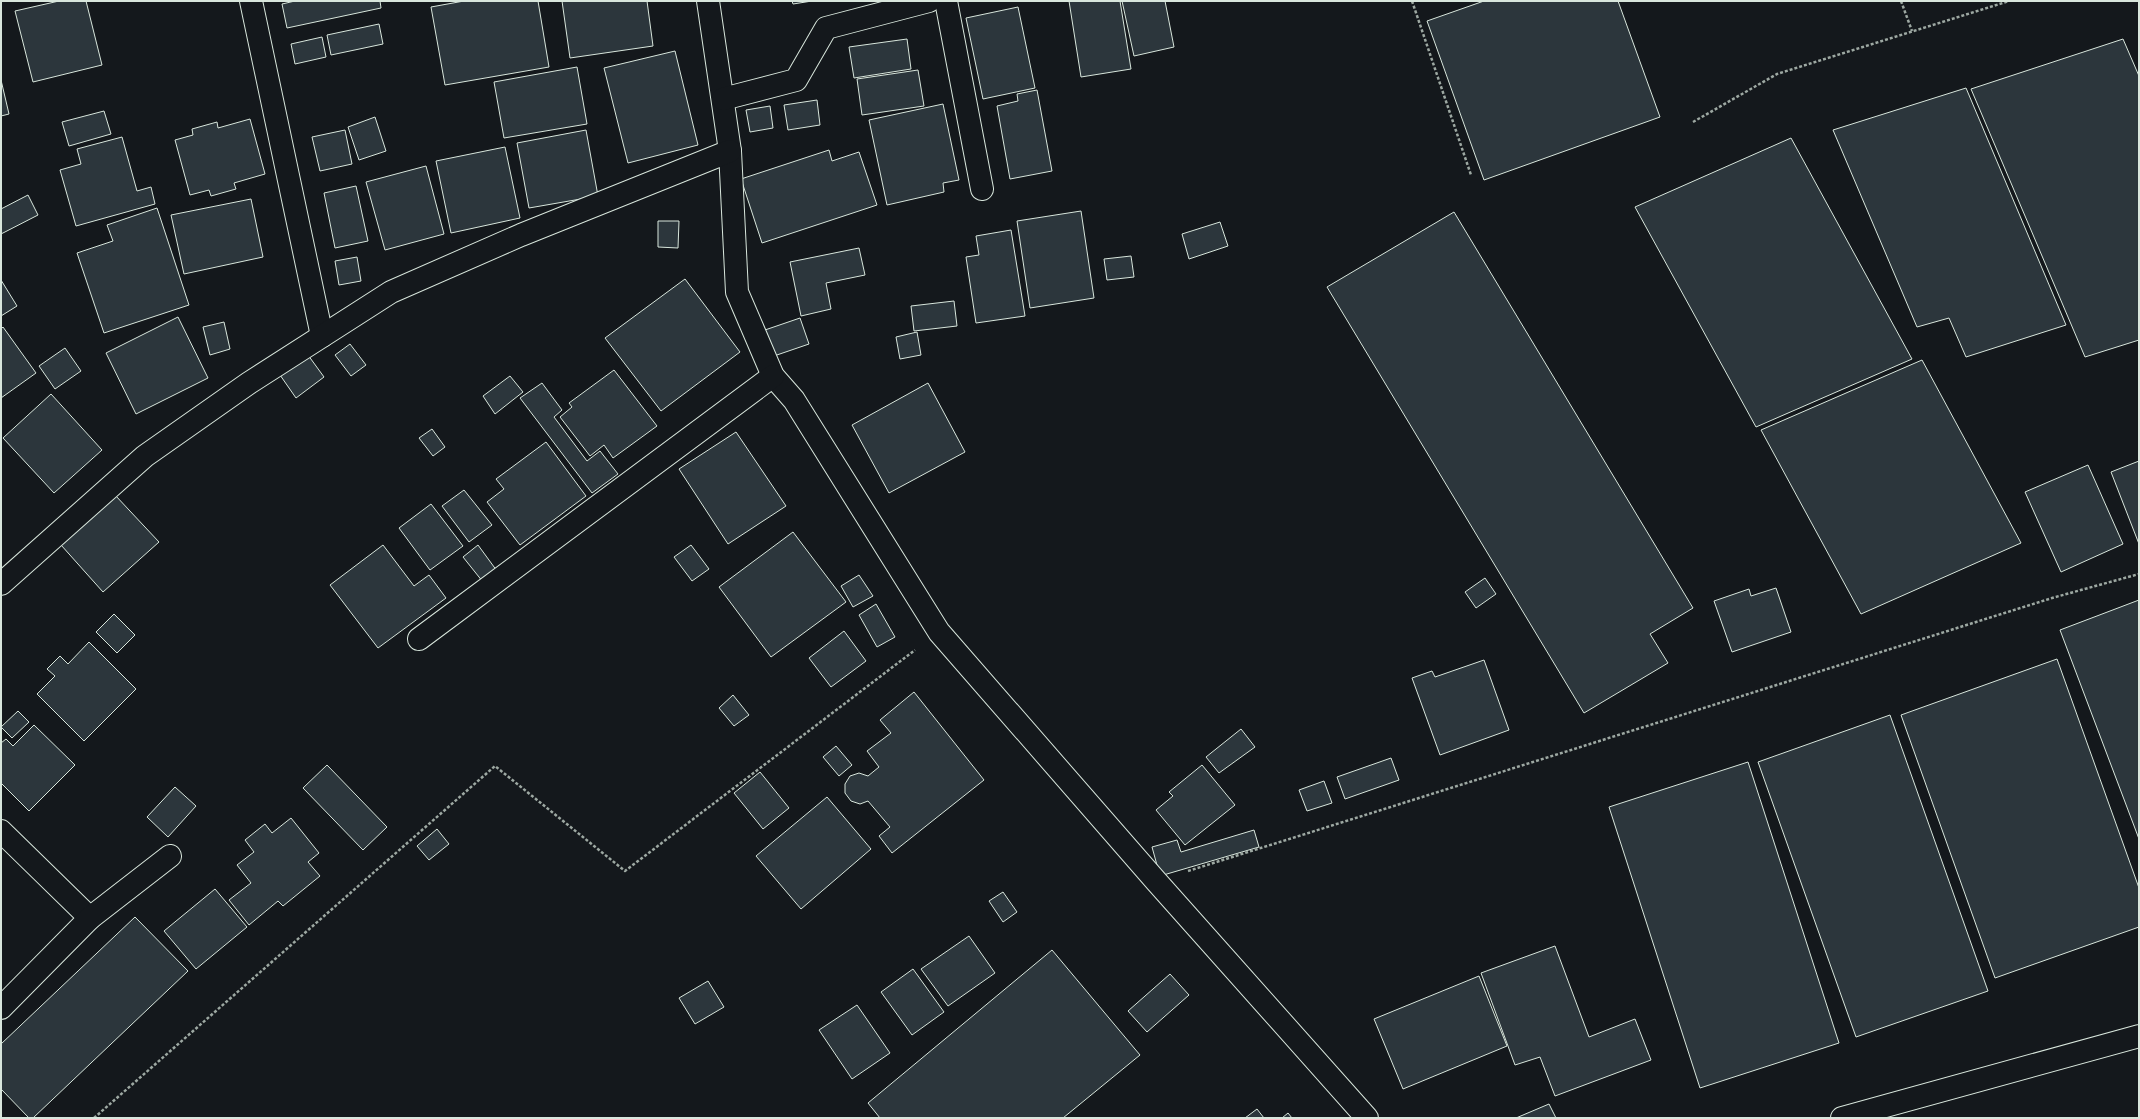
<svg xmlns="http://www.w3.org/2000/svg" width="2140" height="1119" font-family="Cabin,sans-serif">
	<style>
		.building { fill: #2c363c; stroke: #d8e6dc }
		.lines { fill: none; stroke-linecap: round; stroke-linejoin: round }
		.minor-casing { stroke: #d8e6dc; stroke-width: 24 }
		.path { stroke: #9da8a2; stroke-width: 2.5; stroke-dasharray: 3 2; stroke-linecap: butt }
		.minor { stroke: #14181c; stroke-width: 22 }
	</style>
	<rect width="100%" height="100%" fill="#14181c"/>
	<g class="building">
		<polygon points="59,1 86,1 102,65 33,82 15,11"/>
		<polygon points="380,1 381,8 287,28 282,4 295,1"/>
		<polygon points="464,1 538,1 549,67 445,85 431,7"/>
		<polygon points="562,1 647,1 653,46 570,58"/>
		<polygon points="792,1 812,1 793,4"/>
		<polygon points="1069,1 1120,1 1131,69 1081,77"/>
		<polygon points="1122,1 1165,1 1174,47 1134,56"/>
		<polygon points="1484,1 1618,1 1660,117 1484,180 1427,21"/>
		<polygon points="1018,7 1035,88 983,99 966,18"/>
		<polygon points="379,24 383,44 331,55 327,35"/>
		<polygon points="322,37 326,57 295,64 291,44"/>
		<polygon points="907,39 911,69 854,78 849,47"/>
		<polygon points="2123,39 2139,76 2139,340 2085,357 1971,89"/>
		<polygon points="675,51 698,145 628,163 604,68"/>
		<polygon points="577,67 587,124 504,138 494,82"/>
		<polygon points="918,70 924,106 862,115 857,79"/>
		<polygon points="1,80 9,114 1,116"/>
		<polygon points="1966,88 2066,325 1966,357 1949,318 1917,327 1833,130"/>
		<polygon points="1037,90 1052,171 1010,179 997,106 1018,101 1017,94"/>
		<polygon points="817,100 820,125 788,130 784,105"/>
		<polygon points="943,104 959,180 943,183 944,192 887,205 869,120"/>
		<polygon points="770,106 773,128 750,132 746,110"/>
		<polygon points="104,111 111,134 69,146 62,122"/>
		<polygon points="375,117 386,151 359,160 348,127"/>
		<polygon points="250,119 265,174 234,183 236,189 211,196 209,190 190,195 175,140 193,135 192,129 217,122 218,128"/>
		<polygon points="345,130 352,164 320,171 312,137"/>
		<polygon points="586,130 598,196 529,208 517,143"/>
		<polygon points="122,137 137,191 151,187 155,204 76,226 60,170 81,164 77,149"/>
		<polygon points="1791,138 1912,359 1756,427 1635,207"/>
		<polygon points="505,147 520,218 451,233 436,161"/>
		<polygon points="829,150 832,161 859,152 877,205 762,243 741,179"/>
		<polygon points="426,166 444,234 385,250 366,182"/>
		<polygon points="356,186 368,241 335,248 324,193"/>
		<polygon points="28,195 38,215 1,234 1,209"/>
		<polygon points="251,199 263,257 184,274 171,215"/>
		<polygon points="157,208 189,305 104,333 77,253 113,241 107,225"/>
		<polygon points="1081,211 1094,298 1030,308 1017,221"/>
		<polygon points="1454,212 1693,608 1650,634 1668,663 1584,713 1327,287"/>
		<polygon points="658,221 679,221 678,248 658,247"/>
		<polygon points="1220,222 1228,246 1189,259 1182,234"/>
		<polygon points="1011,230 1025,316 976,323 966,257 979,255 976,236"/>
		<polygon points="859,248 865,275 826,283 831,309 801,316 790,262"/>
		<polygon points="1131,256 1134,277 1107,280 1104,259"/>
		<polygon points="357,257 361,281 339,285 335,261"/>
		<polygon points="685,279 740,352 661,411 605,338"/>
		<polygon points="1,280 17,306 1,316"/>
		<polygon points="954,301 957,326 914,331 911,306"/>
		<polygon points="178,317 208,378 136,414 106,353"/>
		<polygon points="800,318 809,344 771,357 762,331"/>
		<polygon points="224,322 230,349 210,355 203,327"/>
		<polygon points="3,327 36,373 1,398 1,329"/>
		<polygon points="917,332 921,355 900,359 896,337"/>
		<polygon points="350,344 366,365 351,376 335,355"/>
		<polygon points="65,348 81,371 55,389 39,366"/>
		<polygon points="308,355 324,377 296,398 280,375"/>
		<polygon points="1922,360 2021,543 1861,614 1761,430"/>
		<polygon points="614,370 657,426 613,458 604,445 590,456 560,417 572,407 569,403"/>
		<polygon points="510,376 523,392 495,414 483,396"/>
		<polygon points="542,383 562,410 554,417 587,461 600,451 618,474 592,493 520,398"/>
		<polygon points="928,383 965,452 889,493 852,425"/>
		<polygon points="51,394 102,450 54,493 3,438"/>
		<polygon points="432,429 445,447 433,456 419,438"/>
		<polygon points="736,432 786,506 728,544 679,469"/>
		<polygon points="546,442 586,496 520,545 487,502 504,489 496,479"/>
		<polygon points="2139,461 2139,544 2111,472"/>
		<polygon points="2088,465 2123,544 2061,572 2025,492"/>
		<polygon points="464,490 492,525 469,542 442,506"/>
		<polygon points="115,495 159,542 103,592 61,545"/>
		<polygon points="431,504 463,546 430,570 399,528"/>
		<polygon points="793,532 846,602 771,657 719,587"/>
		<polygon points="383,545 414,586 429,575 446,598 378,648 330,585"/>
		<polygon points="478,545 497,571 483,582 463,557"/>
		<polygon points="691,545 709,569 692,581 674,557"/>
		<polygon points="859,575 873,596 853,607 841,586"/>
		<polygon points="1485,578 1496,594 1476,608 1465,592"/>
		<polygon points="1776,588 1791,632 1732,652 1714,601 1749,589 1751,596"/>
		<polygon points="2139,600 2139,839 2060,630"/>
		<polygon points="876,604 895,637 877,647 859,615"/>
		<polygon points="114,614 135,635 117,653 96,632"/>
		<polygon points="844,631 866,661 831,687 809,658"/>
		<polygon points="89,642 136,689 84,741 37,694 55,676 47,669 60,656 68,664"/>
		<polygon points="2057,659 2139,888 2139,927 1995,978 1901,715"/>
		<polygon points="1484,660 1509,730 1440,755 1412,678 1432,671 1435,677"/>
		<polygon points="914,692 984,780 892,853 879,836 890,827 868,801 860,804 851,801 845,793 845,784 850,776 859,773 868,776 879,767 867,751 891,733 880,720"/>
		<polygon points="733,695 749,715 734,726 719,708"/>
		<polygon points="18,711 29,722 12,738 1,727"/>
		<polygon points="1890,715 1988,991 1856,1037 1758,762"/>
		<polygon points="34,725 75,765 29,811 1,783 1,743 6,739 13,746"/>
		<polygon points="1241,729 1255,747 1219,773 1206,757"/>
		<polygon points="836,746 852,765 839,776 823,757"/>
		<polygon points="1391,758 1399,780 1345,799 1337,777"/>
		<polygon points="1748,762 1839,1043 1700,1088 1609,807"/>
		<polygon points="327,765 387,827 363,850 303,788"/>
		<polygon points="1202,765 1235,805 1185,845 1156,810 1173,796 1169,792"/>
		<polygon points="760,772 789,808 763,829 734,793"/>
		<polygon points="1324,781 1332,803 1307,811 1299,790"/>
		<polygon points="175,787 196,806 168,837 147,817"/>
		<polygon points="827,797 871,849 801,909 756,856"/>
		<polygon points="291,818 319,853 308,862 320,876 283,906 278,901 249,925 229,900 251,883 237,865 254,852 245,840 265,824 272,833"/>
		<polygon points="437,829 449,844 429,860 417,846"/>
		<polygon points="1254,830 1259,847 1160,876 1152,847 1177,840 1181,852"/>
		<polygon points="215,889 247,927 196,969 164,931"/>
		<polygon points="1003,892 1017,912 1003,922 989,901"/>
		<polygon points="135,917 188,971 33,1118 29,1118 1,1089 1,1044"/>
		<polygon points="969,936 995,973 948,1006 921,969"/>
		<polygon points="1555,946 1589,1037 1635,1019 1651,1060 1555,1096 1540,1057 1515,1065 1481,973"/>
		<polygon points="1052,950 1140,1055 1063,1118 880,1118 868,1103"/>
		<polygon points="913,969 944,1012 912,1035 881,992"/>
		<polygon points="1170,974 1189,995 1147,1032 1128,1011"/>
		<polygon points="1479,976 1507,1046 1403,1089 1374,1019"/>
		<polygon points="708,981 724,1007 695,1024 679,998"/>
		<polygon points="857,1005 890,1053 852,1079 819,1030"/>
		<polygon points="1549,1104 1556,1118 1516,1118"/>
		<polygon points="1257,1109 1264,1118 1245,1118"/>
		<polygon points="1288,1113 1292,1118 1282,1118"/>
	</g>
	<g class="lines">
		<defs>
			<g id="minor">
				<polyline points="251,1 322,336"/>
				<polyline points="708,1 730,151 737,292 773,376 794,400 939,632 1156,881 1367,1118"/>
				<polyline points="946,1 982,189"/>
				<polyline points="723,99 796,80 826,28 929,1"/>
				<polyline points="1,584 145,456 249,383 391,292 521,235 730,151"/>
				<polyline points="419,639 773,376"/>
				<polyline points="1,831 90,918"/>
				<polyline points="1,1008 90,918 170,856"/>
				<polyline points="1842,1118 2139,1036"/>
			</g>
		</defs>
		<use href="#minor" class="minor-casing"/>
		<g class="path">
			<polyline points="1412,1 1471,175"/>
			<polyline points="1901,1 1912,31"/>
			<polyline points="1693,122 1777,74 2009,1"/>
			<polyline points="1188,871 2052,598 2139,574"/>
			<polyline points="94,1118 495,766 625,871 915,650"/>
		</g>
		<use href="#minor" class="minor"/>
	</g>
	<rect width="2140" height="1119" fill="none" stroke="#d8e6dc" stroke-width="4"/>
</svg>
